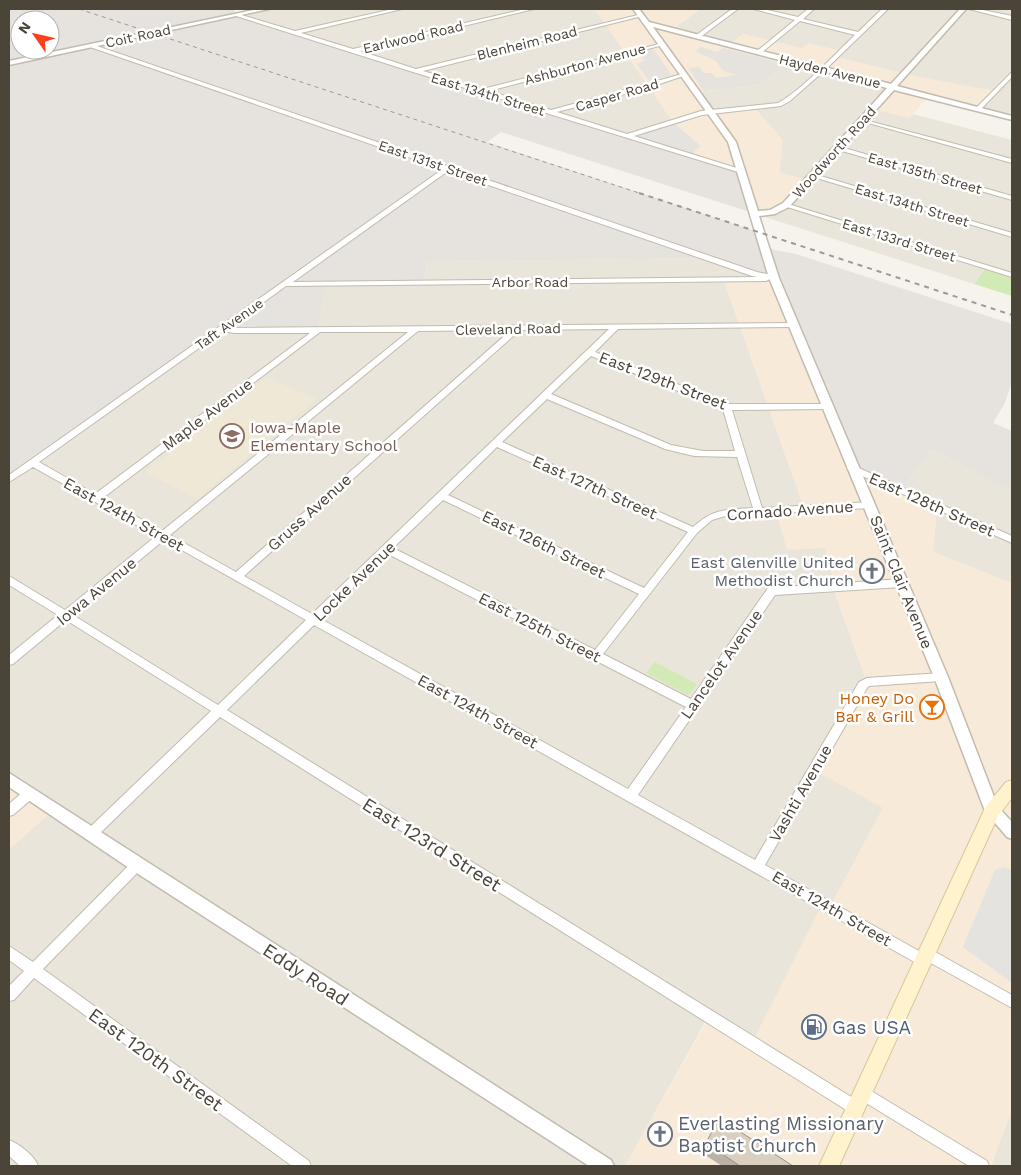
<svg xmlns="http://www.w3.org/2000/svg" width="1021" height="1175" font-family="'Work Sans',sans-serif">
	<style>
		.residential { fill: #eae5da }
		.commercial { fill: #f7ead8 }
		.industrial { fill: #e6e2dd; fill-rule: evenodd }
		.education { fill: #efe8d6 }
		.green { fill: #d2eab5 }
		.parking { fill: #e5e3e0 }
		.lines { fill: none; stroke-linecap: round; stroke-linejoin: round }
		.minor-casing { stroke: #c2bbae; stroke-width: 2 }
		.tertiary-casing { stroke: #c2bbae; stroke-width: 3 }
		.secondary-casing { stroke: #d6c79b; stroke-width: 2 }
		.minor { fill: #fff; fill-rule: evenodd }
		.tertiary { fill: #fff; fill-rule: evenodd }
		.secondary { fill: #fff3cd; fill-rule: evenodd }
		.rail-far1 { stroke: #9a9a9a; stroke-width: 1; stroke-dasharray: 4 4; stroke-linecap: butt }
		.rail { stroke: #9a9a9a; stroke-width: 2; stroke-dasharray: 5 5; stroke-linecap: butt }
		.wall { fill: #bab2a6 }
		.building { fill: #d8cfc1; stroke: #979187 }
		.labels { text-anchor: middle; stroke-width: 5; stroke-linejoin: round; paint-order: stroke }
		.far-street-label { font-size: 14px; fill: #4b4439; stroke: #fff }
		.street-label { font-size: 16px; fill: #4b4439; stroke: #fff }
		.education-label { font-size: 16px; fill: #785e54; stroke: #fff; text-anchor: start }
		.worship-label { font-size: 16px; fill: #5b616d; stroke: #fff; text-anchor: end }
		.food-label { font-size: 16px; fill: #c56008; stroke: #fff; text-anchor: end }
		.near-street-label { font-size: 19px; fill: #4b4439; stroke: #fff }
		.near-service-label { font-size: 19px; fill: #4e5e75; stroke: #fff; text-anchor: start }
		.near-worship-label { font-size: 19px; fill: #5b616d; stroke: #fff; text-anchor: start }
	</style>
	<rect width="100%" height="100%" fill="#f6f3ec"/>
	<g class="residential">
		<polygon points="266,9 595,9 673,122 627,136 236,15"/>
		<polygon points="700,9 1012,9 1012,118 978,109 905,74 743,34 729,45 671,30"/>
		<polygon points="789,60 893,87 909,118 913,114 1012,140 1012,275 987,267 974,284 756,214 780,172 710,112 696,92 759,85"/>
		<polygon points="709,258 774,278 724,281 804,508 825,548 836,588 833,588 867,682 883,808 830,907 823,903 752,1044 708,1017 625,1166 9,1166 9,479 222,329 325,285 425,283 427,262"/>
		<polygon points="931,449 1012,492 1012,583 933,552 937,506 902,490"/>
		<polygon points="1012,1109 1012,1166 991,1166"/>
	</g>
	<g class="commercial">
		<polygon points="595,9 700,9 671,29 728,45 743,34 802,48 809,43 841,51 836,57 905,74 994,91 978,109 928,97 909,118 873,109 893,88 789,60 759,85 697,92 710,112 755,108 783,140 780,172 808,180 782,208 756,214 690,156 701,146 673,122"/>
		<polygon points="774,278 852,468 937,506 933,552 1012,583 1012,1109 991,1166 625,1166 709,1017 752,1043 823,903 830,907 883,808 814,770 867,682 833,588 836,587 825,548 787,550 775,509 804,508 724,281"/>
		<polygon points="9,779 55,809 9,850"/>
	</g>
	<g class="industrial">
		<path d="M9 9H234L236 15 627 136 673 122 701 146 690 155 741 171 756 214 501 132 487 142 761 233 765 248 796 254 1012 324V381L1005 403 993 423 1012 431V492L931 449 902 490 852 468 774 278 709 258 427 262 425 283 325 285 317 331 222 329 9 479ZM20 20H50V50H20Z"/>
		<polygon points="701,47 718,52 723,48 785,64 759,85 703,91 689,68 699,67 704,73 711,73 717,78 737,75 723,71 716,61 695,51"/>
		<polygon points="653,49 672,75 649,81 637,64 645,61 640,55 631,55"/>
	</g>
	<polygon class="education" points="266,377 317,399 197,499 145,472"/>
	<g class="green">
		<polygon points="987,267 1012,275 1012,296 974,284"/>
		<polygon points="655,662 697,684 688,695 646,673"/>
	</g>
	<polygon class="parking" points="1003,867 1012,870 1012,983 963,947 995,870"/>
	<g class="lines">
		<defs>
			<g id="minor">
				<path d="M393 9H402L301 33 353 49 525 9H534L360 51 416 69 642 14V16L423 71 483 89 663 43V45L489 91 551 110 686 73V75L651 87 557 112 627 134 701 111 778 103C803 89 833 56 855 35L800 21 761 53H757V51L795 20 754 9H763L798 17 808 9H814L803 19 858 32 882 9H888L825 70 790 101 781 106 702 115 634 136 743 170V172L741 173 413 72 233 15 238 14 295 31Z"/>
				<polygon points="732,9 738,9 699,38 695,38 695,36"/>
				<polygon points="969,9 978,9 1012,16 1012,20"/>
				<path d="M90 45H94L757 272 777 276V280L770 279 766 281 286 286 228 328 797 323V327H794L618 329 595 352 728 404H830L831 406 830 408 827 409 732 410 762 508 870 502 875 505 870 508 725 516 712 520 697 533 603 654 691 699 768 588 902 579 907 583 902 587 775 595 638 795 755 860 859 682 867 678 941 673 945 674 946 677 945 680 941 681 869 686 867 688 765 865 919 951 920 949 925 947 930 949 1012 995V1008L929 962 928 964 923 966 918 964 314 625 227 710 861 1103 863 1108 861 1113 856 1115 851 1113 220 717 95 838 91 839 87 838 85 834 87 830 211 711 66 620 13 664 9 665V655L58 615 9 585V576L65 610 156 536 33 467 9 482V475L443 169 90 47ZM448 171 752 276 758 277 293 282ZM609 329 312 614 244 576 520 330ZM511 330 236 572 170 535 418 331ZM223 331 234 333H310L95 494 39 462ZM408 332 162 531 103 498 320 332ZM591 356 723 409 735 451H703L671 445 551 394ZM547 399 665 449 694 456 737 457 753 508C725 510 715 508 693 527L502 442ZM497 447 688 532 644 588 448 495ZM443 500 639 594 595 650 393 548ZM164 540 306 620 218 705 73 615ZM388 554 686 707 628 789 321 619Z"/>
				<polygon points="1012,72 1012,77 980,110 976,110 976,108"/>
				<polygon points="861,119 1012,159 1012,163 861,121"/>
				<polygon points="837,146 1012,196 1012,200 835,149 834,148"/>
				<polygon points="810,174 814,174 1012,233 1012,237 810,176"/>
				<polygon points="784,204 788,204 1012,273 1012,277 784,206"/>
				<polygon points="852,465 1012,536 1012,543 849,470 847,468"/>
				<polygon points="30,788 34,789 36,793 34,797 13,815 9,816 9,804 26,789"/>
				<polygon points="137,859 141,861 143,865 141,869 43,969 309,1161 311,1166 292,1166 34,978 14,1000 9,1001 9,986 24,971 9,960 9,946 33,962 133,861"/>
				<polygon points="863,1086 987,1161 989,1166 969,1166 858,1098 856,1093 858,1088"/>
				<path d="M9 1140C19 1144 35 1156 38 1166H20L9 1156Z"/>
			</g>
			<g id="tertiary">
				<polygon points="258,9 269,9 9,65 9,61"/>
				<path d="M633 9H639L649 22 891 84 960 9H966L897 86 1012 116V120L894 90 789 207 775 214 759 216 779 278 948 677 998 807 1012 822V839L1007 837 985 811 934 677 769 278 728 142ZM653 27 887 88 783 203 770 210 758 211 736 142Z"/>
				<polygon points="9,773 611,1160 614,1166 589,1166 132,870 9,787"/>
			</g>
			<polygon id="secondary" points="1012,780 1012,798 998,816 839,1166 819,1166 986,806 1006,782"/>
		</defs>
		<use href="#minor" class="minor-casing"/>
		<use href="#tertiary" class="tertiary-casing"/>
		<use href="#secondary" class="secondary-casing"/>
		<use href="#minor" class="minor"/>
		<use href="#tertiary" class="tertiary"/>
		<use href="#secondary" class="secondary"/>
		<polyline class="rail-far1" points="79,9 642,194"/>
		<polyline class="rail" points="639,193 1012,315"/>
	</g>
	<polygon class="wall" points="706,1143 793,1166 722,1166 702,1153"/>
	<polygon class="building" points="719,1118 793,1166 740,1166 706,1143"/>
	<defs>
		<symbol id="school-ring" viewBox="-11 -11 22 22"><circle r="9.5" fill="#fff" stroke="#8d6e63" stroke-width="1.5"/><path d="M0-5L7-2L0 1L-7-2ZM-4 1L0 2.5L4 1V4Q0 6-4 4Z" fill="#8d6e63"/></symbol>
		<symbol id="church-ring" viewBox="-11 -11 22 22"><circle r="9.5" fill="#fff" stroke="#6b7280" stroke-width="1.5"/><path d="M-1.2-6h2.4v3.5h3.3v2.4h-3.3V6h-2.4V-.1h-3.3v-2.4h3.3Z" fill="#6b7280"/></symbol>
		<symbol id="bar-ring" viewBox="-11 -11 22 22"><circle r="9.5" fill="#fff" stroke="#e8710a" stroke-width="1.5"/><path d="M-6-5H6L.8 .8V4.5H3.5V6h-7V4.5H-.8V.8Z" fill="#e8710a"/></symbol>
		<symbol id="fuel-ring" viewBox="-11 -11 22 22"><circle r="9.5" fill="#fff" stroke="#5c6f8a" stroke-width="1.5"/><path d="M-5.5-6h7V0h2V4h1.3V-2.5L3-4.5l.8-.8L6-3V5H2.5V1h-1V6h-7ZM-4.2-4.7v3.2H.2V-4.7Z" fill="#5c6f8a"/></symbol>
	</defs>
	<g fill-rule="evenodd">
		<use href="#school-ring" x="218" y="422" width="28" height="28"/>
		<use href="#church-ring" x="858" y="557" width="28" height="28"/>
		<use href="#bar-ring" x="918" y="693" width="28" height="28"/>
		<use href="#fuel-ring" x="800" y="1013" width="28" height="28"/>
		<use href="#church-ring" x="646" y="1120" width="28" height="28"/>
	</g>
	<g class="labels">
		<g class="far-street-label">
			<text transform="translate(138 36) rotate(-12)" y="5">Coit Road</text>
			<text transform="translate(413 37) rotate(-13)" y="5">Earlwood Road</text>
			<text transform="translate(527 43) rotate(-14)" y="5">Blenheim Road</text>
			<text transform="translate(585 64) rotate(-15)" y="5">Ashburton Avenue</text>
			<text transform="translate(830 71) rotate(14)" y="5">Hayden Avenue</text>
			<text transform="translate(488 94) rotate(17)" y="5">East 134th Street</text>
			<text transform="translate(617 95) rotate(-16)" y="5">Casper Road</text>
			<text transform="translate(834 152) rotate(-48)" y="5">Woodworth Road</text>
			<text transform="translate(433 163) rotate(19)" y="5">East 131st Street</text>
			<text transform="translate(925 173) rotate(16)" y="5">East 135th Street</text>
			<text transform="translate(912 205) rotate(17)" y="5">East 134th Street</text>
			<text transform="translate(899 240) rotate(17)" y="5">East 133rd Street</text>
			<text x="530" y="287">Arbor Road</text>
			<text transform="translate(229 324) rotate(-35)" y="5">Taft Avenue</text>
			<text transform="translate(508 329) rotate(-1)" y="5">Cleveland Road</text>
		</g>
		<g class="street-label">
			<text transform="translate(663 380) rotate(21)" y="6">East 129th Street</text>
			<text transform="translate(207 414) rotate(-37)" y="6">Maple Avenue</text>
			<text transform="translate(595 487) rotate(24)" y="6">East 127th Street</text>
			<text transform="translate(932 504) rotate(24)" y="6">East 128th Street</text>
			<text transform="translate(790 510) rotate(-4)" y="6">Cornado Avenue</text>
			<text transform="translate(309 512) rotate(-42)" y="6">Gruss Avenue</text>
			<text transform="translate(124 514) rotate(29)" y="6">East 124th Street</text>
			<text transform="translate(544 544) rotate(26)" y="6">East 126th Street</text>
			<text transform="translate(354 581) rotate(-44)" y="6">Locke Avenue</text>
			<text transform="translate(902 582) rotate(68)" y="6">Saint Clair Avenue</text>
			<text transform="translate(96 591) rotate(-39)" y="6">Iowa Avenue</text>
			<text transform="translate(540 627) rotate(27)" y="6">East 125th Street</text>
			<text transform="translate(721 664) rotate(-55)" y="6">Lancelot Avenue</text>
			<text transform="translate(478 711) rotate(29)" y="6">East 124th Street</text>
			<text transform="translate(800 793) rotate(-60)" y="6">Vashti Avenue</text>
			<text transform="translate(832 908) rotate(30)" y="6">East 124th Street</text>
		</g>
		<g class="education-label">
			<text x="250" y="433">Iowa-Maple<tspan x="250" dy="18">Elementary School</tspan></text>
		</g>
		<g class="worship-label">
			<text x="854" y="568">East Glenville United<tspan x="854" dy="18">Methodist Church</tspan></text>
		</g>
		<g class="food-label">
			<text x="914" y="704">Honey Do<tspan x="914" dy="18">Bar &amp; Grill</tspan></text>
		</g>
		<g class="near-street-label">
			<text transform="translate(432 844) rotate(32)" y="7">East 123rd Street</text>
			<text transform="translate(306 974) rotate(33)" y="7">Eddy Road</text>
			<text transform="translate(156 1059) rotate(36)" y="7">East 120th Street</text>
		</g>
		<g class="near-service-label">
			<text x="832" y="1034">Gas USA</text>
		</g>
		<g class="near-worship-label">
			<text x="678" y="1130">Everlasting Missionary<tspan x="678" dy="22">Baptist Church</tspan></text>
		</g>
	</g>
	<rect width="1021" height="1175" fill="none" stroke="#4b4439" stroke-width="20"/>
	<g transform="translate(35 35) rotate(304)"><circle r="24" fill="#ffffff" stroke="#b7b4b0"/>
	<path d="M0-4L9 19L0 12L-9 19Z" fill="#fc3f1d"/>
	<text y="-8" font-size="14" font-weight="bold" text-anchor="middle" fill="#4b4439">N</text>
	</g>
</svg>
